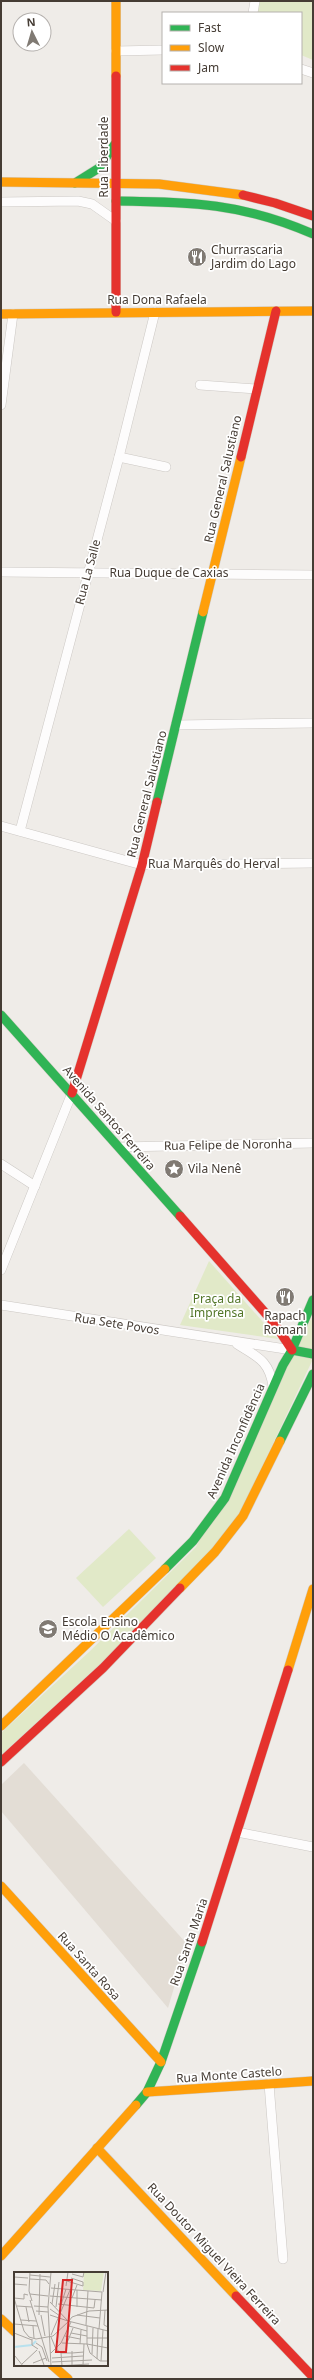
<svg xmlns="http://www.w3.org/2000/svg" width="314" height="2380" font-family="'Noto Sans',sans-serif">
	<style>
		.residential { fill: #e3ddd5 }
		.green { fill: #e1e9c8 }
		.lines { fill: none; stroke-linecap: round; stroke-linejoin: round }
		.street-casing { stroke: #ccc8c4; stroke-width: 10 }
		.fast-casing { stroke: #d0c9c0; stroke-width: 10 }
		.slow-casing { stroke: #d0c9c0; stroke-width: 10 }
		.jam-casing { stroke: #d0c9c0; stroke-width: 10 }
		.street { stroke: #fdfcfc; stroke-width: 9 }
		.fast { stroke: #30b455; stroke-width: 9 }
		.slow { stroke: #ff9f0a; stroke-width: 9 }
		.jam { stroke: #e5322d; stroke-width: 9 }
		.labels { text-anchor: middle; stroke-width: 3.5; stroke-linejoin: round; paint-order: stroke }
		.street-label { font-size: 12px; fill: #453c34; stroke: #fff }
		.poi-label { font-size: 12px; fill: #453c34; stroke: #fff; text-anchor: start }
		.park-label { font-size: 12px; fill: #527628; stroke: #fff }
		.inset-river { fill: none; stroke: #b8e1ee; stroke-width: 2 }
		.inset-road { fill: none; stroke: #aba6a0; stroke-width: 1 }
		.view { fill: #d62828; fill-opacity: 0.15; stroke: #d62828; stroke-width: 2 }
		.inset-edge { fill: none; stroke: #453c34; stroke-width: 2 }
	</style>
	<rect width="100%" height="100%" fill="#efece8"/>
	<polygon class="residential" points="24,1763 187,1944 168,2008 1,1811 1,1785"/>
	<g class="green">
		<polygon points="259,1 313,1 313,60 301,55 301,13 257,13"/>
		<polygon points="209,1261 278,1339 180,1325"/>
		<polygon points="313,1315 313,1359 241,1511 212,1550 101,1663 1,1755 1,1733 89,1652 196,1547"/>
		<polygon points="129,1529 156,1558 103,1607 76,1578"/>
	</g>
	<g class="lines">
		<defs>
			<g id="street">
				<polyline points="253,13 255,1"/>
				<polyline points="116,51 163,50"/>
				<polyline points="301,69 313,73"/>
				<polyline points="1,202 78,201 92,204 116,221"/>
				<polyline points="200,385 257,389"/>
				<polyline points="1,405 13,314"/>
				<polyline points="119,457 166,467"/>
				<polyline points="1,572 313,575"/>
				<polyline points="176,725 313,723"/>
				<polyline points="1,826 142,865 313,863"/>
				<polyline points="20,831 119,457 155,312"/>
				<polyline points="120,1147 313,1143"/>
				<polyline points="1,1164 35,1186"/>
				<polyline points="1,1270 72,1093"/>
				<polyline points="1,1305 292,1350"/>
				<path d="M237 1344C257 1357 269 1360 273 1386"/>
				<polyline points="237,1832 313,1847"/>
				<polyline points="269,2084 283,2259"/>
			</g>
			<g id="fast">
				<polyline points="75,183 99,168 115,144"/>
				<path d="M116 201C191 202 243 203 313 234"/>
				<polyline points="157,802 203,612"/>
				<polyline points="1,1015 180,1216"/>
				<polyline points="292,1350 313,1300"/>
				<polyline points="280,1441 313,1374"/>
				<polyline points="165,1569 193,1541 225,1498 283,1365 292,1350 313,1354"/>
				<polyline points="136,2105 147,2092 161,2062 202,1942"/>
			</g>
			<g id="slow">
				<polyline points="116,1 116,76"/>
				<polyline points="1,182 159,184 243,195"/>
				<polyline points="1,314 313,311"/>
				<polyline points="203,612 241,457"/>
				<polyline points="180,1588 215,1552 243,1516 280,1441"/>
				<polyline points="288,1670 313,1589"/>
				<polyline points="1,1726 165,1569"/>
				<polyline points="1,1886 161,2062"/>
				<polyline points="147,2092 313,2081"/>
				<polyline points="97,2148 236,2296"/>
				<polyline points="1,2256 136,2105"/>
				<polyline points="1,2319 15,2332"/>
				<polyline points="52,2365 68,2379"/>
			</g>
			<g id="jam">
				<polyline points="116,76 116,312"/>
				<polyline points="243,195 275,203 313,216"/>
				<polyline points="241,457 276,311"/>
				<polyline points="72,1093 142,865 157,802"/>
				<polyline points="180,1216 275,1324 292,1350"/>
				<polyline points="1,1762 103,1668 180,1588"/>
				<polyline points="202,1942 288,1670"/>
				<polyline points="236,2296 313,2377"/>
			</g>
		</defs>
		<use href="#street" class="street-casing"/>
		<use href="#fast" class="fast-casing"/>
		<use href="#slow" class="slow-casing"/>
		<use href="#jam" class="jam-casing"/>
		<use href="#street" class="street"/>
		<use href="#fast" class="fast"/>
		<use href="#slow" class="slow"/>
		<use href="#jam" class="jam"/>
	</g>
	<defs>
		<symbol id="restaurant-disc" viewBox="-11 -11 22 22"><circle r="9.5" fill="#807a73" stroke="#fff"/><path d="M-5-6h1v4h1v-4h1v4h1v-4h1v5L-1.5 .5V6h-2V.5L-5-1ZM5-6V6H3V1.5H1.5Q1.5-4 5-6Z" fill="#fff"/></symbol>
		<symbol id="sight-disc" viewBox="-11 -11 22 22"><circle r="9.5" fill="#807a73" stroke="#fff"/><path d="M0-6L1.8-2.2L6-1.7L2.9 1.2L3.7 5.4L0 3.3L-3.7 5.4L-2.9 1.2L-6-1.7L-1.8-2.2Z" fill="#fff"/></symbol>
		<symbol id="school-disc" viewBox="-11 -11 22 22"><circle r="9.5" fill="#807a73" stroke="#fff"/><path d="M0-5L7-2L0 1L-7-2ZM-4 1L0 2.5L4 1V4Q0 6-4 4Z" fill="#fff"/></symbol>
	</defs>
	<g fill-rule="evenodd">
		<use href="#restaurant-disc" x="186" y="246" width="22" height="22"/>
		<use href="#sight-disc" x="163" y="1158" width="22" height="22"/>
		<use href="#restaurant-disc" x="274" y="1286" width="22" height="22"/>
		<use href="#school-disc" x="37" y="1618" width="22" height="22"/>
	</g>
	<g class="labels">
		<g class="street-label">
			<text transform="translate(104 157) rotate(-90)" y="4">Rua Liberdade</text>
			<text x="157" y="304">Rua Dona Rafaela</text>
			<text transform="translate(223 479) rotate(-77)" y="4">Rua General Salustiano</text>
			<text transform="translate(88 572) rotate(-75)" y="4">Rua La Salle</text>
			<text x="169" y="577">Rua Duque de Caxias</text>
			<text transform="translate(147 794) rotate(-76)" y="4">Rua General Salustiano</text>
			<text x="214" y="868">Rua Marquês do Herval</text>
			<text transform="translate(109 1118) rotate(49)" y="4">Avenida Santos Ferreira</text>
			<text transform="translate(228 1145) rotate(-1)" y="4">Rua Felipe de Noronha</text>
			<text transform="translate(117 1324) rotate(9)" y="4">Rua Sete Povos</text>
			<text transform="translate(236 1441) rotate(-66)" y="4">Avenida Inconfidência</text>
			<text transform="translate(189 1942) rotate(-71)" y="4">Rua Santa Maria</text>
			<text transform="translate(89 1966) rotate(48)" y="4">Rua Santa Rosa</text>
			<text transform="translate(229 2075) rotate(-4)" y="4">Rua Monte Castelo</text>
			<text transform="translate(214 2254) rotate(47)" y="4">Rua Doutor Miguel Vieira Ferreira</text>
		</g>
		<g class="poi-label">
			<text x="211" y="254">Churrascaria<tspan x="211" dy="14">Jardim do Lago</tspan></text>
			<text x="188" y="1173">Vila Nenê</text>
			<text x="285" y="1320" text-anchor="middle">Rapach<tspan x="285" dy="14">Romani</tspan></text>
			<text x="62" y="1626">Escola Ensino<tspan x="62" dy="14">Médio O Acadêmico</tspan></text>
		</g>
		<g class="park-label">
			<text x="217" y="1303">Praça da<tspan x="217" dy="14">Imprensa</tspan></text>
		</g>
	</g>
	<g transform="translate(14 2272)">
		<rect width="94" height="94" fill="#efece8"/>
		<path d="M70 0H90L87 19 69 18Z" fill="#e1e9c8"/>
		<path class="inset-river" d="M0 75 18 73 22 69"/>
		<path class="inset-road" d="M16 0 15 19 18 29M37 0 34 35 37 94M58 2 69 5 70 0M16 3 36 5M0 5 14 6M16 7 32 8 35 12M53 9 69 14V10L57 6M0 12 13 13M52 14 54 0M37 16 88 20M89 20 92 0M16 22 34 24M36 24 88 28M0 26 10 27V22L14 23M0 26 10 59 15 65 22 67 39 64 55 49M58 26 63 13M16 28 35 90M36 30 54 49M38 32 41 12M44 32 80 36 81 28M47 33 52 17M3 34 18 35M20 34 34 35M12 35 15 50M42 35 45 10M63 35V18M36 37 46 44M91 38 90 53 94 55M22 39 34 40M25 43 26 2M27 43 31 64M36 43 54 49M63 43 86 46M7 48 22 49M54 49 94 59M55 49 58 45 75 39 94 38M0 52 24 54M72 53 74 19M19 54 20 66M55 54 73 59M85 57 88 20M0 61 18 68M57 61 73 64M37 63 56 18M51 64 66 67M37 65 42 77 47 81 48 94M73 66H94M18 67V73L24 77M22 71 28 75 33 89M48 71 73 72 94 76M53 71 59 56M66 72 67 58M73 72 76 81 86 89H94M73 72V54M25 79 30 93M58 79V81L70 80M37 81 47 71 57 50M47 81H58V94M78 82 79 56M1 84 9 94M38 86 69 84M83 87 84 57M87 89 89 58M38 90 78 88M19 91 32 86M8 92 23 78M69 93 70 72M44 94 75 92"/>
		<path class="view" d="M49 8H58L52 80H42Z"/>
		<rect width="94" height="94" class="inset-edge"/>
	</g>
	<rect width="314" height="2380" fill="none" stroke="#453c34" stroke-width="4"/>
	<rect x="162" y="12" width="140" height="72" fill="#ffffff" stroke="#b5b1ae"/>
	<rect x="170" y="25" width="20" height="6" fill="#30b455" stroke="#b5b1ae"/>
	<text x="198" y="32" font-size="12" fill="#453c34">Fast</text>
	<rect x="170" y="45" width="20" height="6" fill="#ff9f0a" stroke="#b5b1ae"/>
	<text x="198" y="52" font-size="12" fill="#453c34">Slow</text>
	<rect x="170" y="65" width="20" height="6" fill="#e5322d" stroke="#b5b1ae"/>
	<text x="198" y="72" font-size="12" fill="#453c34">Jam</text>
	<g transform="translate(32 32) rotate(355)"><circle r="19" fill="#ffffff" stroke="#b5b1ae"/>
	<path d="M0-3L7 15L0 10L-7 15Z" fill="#807a73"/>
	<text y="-6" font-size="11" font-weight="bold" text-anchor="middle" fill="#453c34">N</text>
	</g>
</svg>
